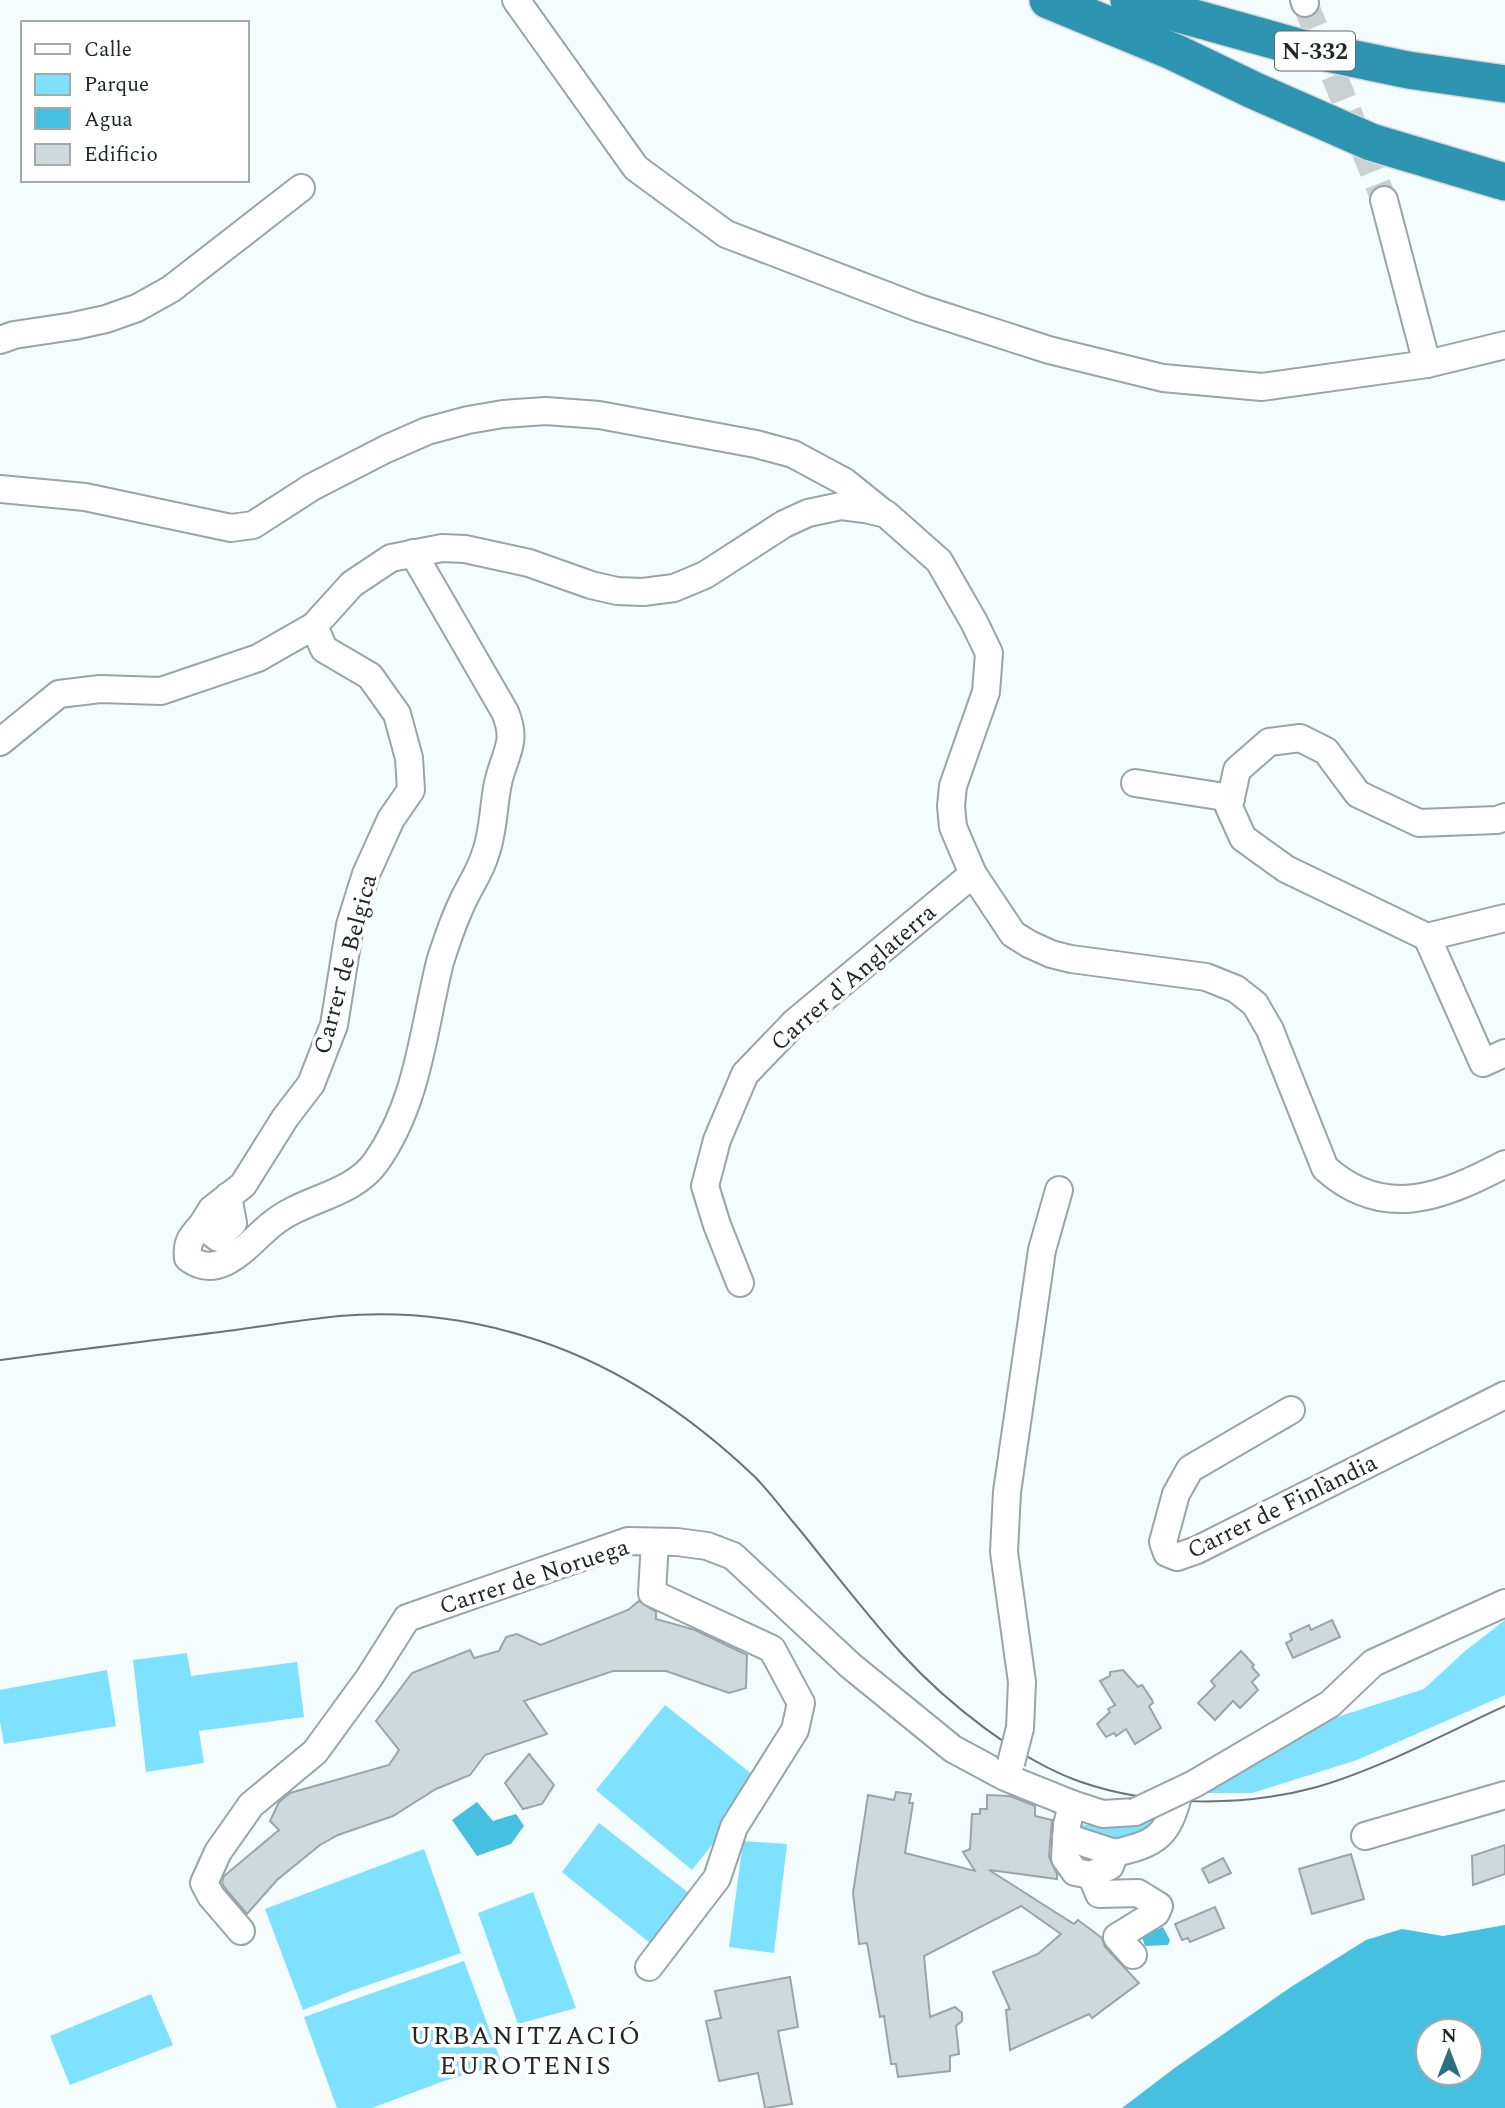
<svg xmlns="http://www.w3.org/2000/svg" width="1505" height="2108" font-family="Spectral,serif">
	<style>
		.green { fill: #7ee1ff }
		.water { fill: #45c0e1; fill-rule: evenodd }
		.building { fill: #cdd9dd; stroke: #99a5a9; stroke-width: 2 }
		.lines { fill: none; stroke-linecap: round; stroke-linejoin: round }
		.minor-tunnel { stroke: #cad1d3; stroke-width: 26; stroke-dasharray: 26 13; stroke-linecap: butt }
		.minor-casing { stroke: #98a4a8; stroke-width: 30 }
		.highway-casing { stroke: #d7d8d8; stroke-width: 40 }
		.minor { stroke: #fff; stroke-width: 26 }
		.highway { stroke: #2d95b1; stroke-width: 37 }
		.tram { stroke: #6d7375; stroke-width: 2 }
		.minor-bridge-casing { stroke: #98a4a8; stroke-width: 30; stroke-linecap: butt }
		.minor-bridge { stroke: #fff; stroke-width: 26 }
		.labels { text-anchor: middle; stroke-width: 7; stroke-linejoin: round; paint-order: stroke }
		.shield { fill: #fff; stroke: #646768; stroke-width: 2 }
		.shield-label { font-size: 23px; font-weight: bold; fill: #212627 }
		.street-label { font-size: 24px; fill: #212627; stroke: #fff }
		.neighbourhood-label { font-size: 26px; letter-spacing: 2px; fill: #212627; stroke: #fff }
	</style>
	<rect width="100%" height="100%" fill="#f4fcfe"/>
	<g class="green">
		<polygon points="1505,1620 1505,1695 1357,1760 1252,1793 1199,1793 1331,1719 1424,1689 1464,1652"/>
		<polygon points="187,1653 191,1676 297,1662 304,1717 199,1731 204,1763 146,1772 133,1660"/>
		<polygon points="107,1670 116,1726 4,1744 0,1721 0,1690"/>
		<polygon points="665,1705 762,1782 692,1870 596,1790"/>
		<path d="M1159 1813 1147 1834 1095 1843 1078 1831V1824C1112 1828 1126 1826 1159 1813Z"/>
		<polygon points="599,1823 699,1901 660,1951 562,1872"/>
		<polygon points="743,1841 787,1844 774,1953 729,1947"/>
		<polygon points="424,1849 461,1953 351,1991 303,2010 265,1909"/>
		<polygon points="533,1892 576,2008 518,2024 478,1913"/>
		<polygon points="464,1961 502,2064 444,2081 372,2108 337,2108 304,2017"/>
		<polygon points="151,1994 173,2045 70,2085 50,2036"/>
	</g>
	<g class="water">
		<polygon points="477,1802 493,1821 516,1814 524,1826 511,1844 477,1856 452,1820"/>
		<path d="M1505 1925V2108H1122L1176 2067 1291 1987 1366 1940 1402 1929 1443 1936ZM1428 2031H1470V2073H1428Z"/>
		<polygon points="1163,1927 1170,1940 1168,1945 1145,1946 1142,1937"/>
	</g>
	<g class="building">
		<polygon points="639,1601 656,1612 656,1619 695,1630 747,1655 746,1688 729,1693 666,1671 613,1671 524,1701 547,1734 485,1755 470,1775 436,1789 393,1816 338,1835 320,1845 277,1880 247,1914 224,1887 222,1882 224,1876 279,1830 270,1821 279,1802 290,1793 389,1765 399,1750 376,1721 412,1673 470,1650 474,1658 499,1651 506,1637 517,1634 541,1645 628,1610"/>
		<polygon points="1332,1620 1340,1637 1293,1658 1286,1643 1292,1640 1290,1634 1309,1625 1311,1630"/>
		<polygon points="1241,1651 1254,1665 1252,1667 1259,1675 1252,1682 1258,1690 1240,1708 1233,1701 1215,1720 1198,1703 1215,1686 1211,1681"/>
		<polygon points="1123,1670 1138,1687 1142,1685 1152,1700 1153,1703 1149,1706 1161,1728 1135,1744 1126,1729 1116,1736 1114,1733 1106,1737 1097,1724 1110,1712 1108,1709 1115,1705 1100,1681 1110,1676 1110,1672"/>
		<polygon points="529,1754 554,1785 542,1804 523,1809 505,1783"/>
		<polygon points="896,1792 911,1794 909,1803 913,1803 905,1853 975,1871 963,1852 970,1849 972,1814 980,1814 980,1809 987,1809 987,1795 1010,1796 1035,1806 1035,1816 1052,1820 1049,1857 1057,1874 1057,1879 989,1870 1074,1924 1078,1920 1102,1938 1105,1947 1139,1983 1092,2018 1089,2014 1010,2050 1006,2010 1010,2009 993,1972 1038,1954 1061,1934 1021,1906 924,1956 930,2017 955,2007 962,2013 962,2021 956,2026 959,2054 950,2056 950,2071 898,2077 896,2064 891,2064 884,2016 880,2017 867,1943 859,1944 853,1893 868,1795 894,1800"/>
		<polygon points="1505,1845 1505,1874 1473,1885 1472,1856"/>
		<polygon points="1351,1854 1364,1899 1312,1914 1299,1869"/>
		<polygon points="1223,1858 1231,1873 1209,1883 1202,1869"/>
		<polygon points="1215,1907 1224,1928 1190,1942 1188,1938 1182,1940 1175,1924"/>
		<polygon points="790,1977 798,2027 778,2031 792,2104 765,2108 758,2073 719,2081 706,2021 721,2018 715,1991"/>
	</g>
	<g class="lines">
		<polyline class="minor-tunnel" points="1305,3 1384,200"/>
		<defs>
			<g id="minor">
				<polyline points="516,0 636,168 726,234 919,308 1049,350 1163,378 1262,387 1427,364 1505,345"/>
				<polyline points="1304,0 1305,3"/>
				<polyline points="1384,200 1427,364"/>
				<polyline points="0,340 14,335 74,326 106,319 137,308 171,289 301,188"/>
				<polyline points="0,489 85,497 231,528 253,525 312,487 386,449 427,431 468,420 503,414 546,411 599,415 756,444 793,454 845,482 881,511"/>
				<path d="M0 742 59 694 100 689 161 691 258 658 314 626 352 584 391 558 442 548 465 549 529 563 591 585 617 591 643 592 674 588 705 575 784 524 808 513 841 506 865 509 886 514 939 561 974 622 989 653 986 692 953 786 951 806 953 827 973 874 1013 934 1029 944 1051 954 1071 959 1206 977 1236 989 1255 1004 1270 1030 1325 1168C1384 1221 1442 1197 1505 1164"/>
				<polyline points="1135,783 1231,798"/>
				<polyline points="1505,817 1497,820 1419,823 1358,794 1326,751 1300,738 1269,742 1237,770 1229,807 1243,838 1286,869 1427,937 1505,918"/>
				<polyline points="1427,937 1483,1063 1505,1053"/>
				<polyline points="228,1196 233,1223 218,1238 202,1225 212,1209 243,1185 285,1118 311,1084 334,1025 350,925 366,874 391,819 411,790 409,758 397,714 370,676 324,649 314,626"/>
				<path d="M202 1225C192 1236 186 1242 188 1258 221 1283 249 1242 272 1224 303 1198 352 1196 376 1162 418 1103 423 1031 440 962 446 943 453 922 462 903 469 887 480 872 485 855 494 831 493 807 498 783 505 752 518 743 505 712L413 553"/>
				<polyline points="740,1283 717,1225 705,1186 717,1140 745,1074 795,1022 973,874"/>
				<polyline points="1291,1410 1190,1469 1176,1494 1163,1542 1167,1553 1177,1557 1197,1550 1505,1395"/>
				<polyline points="1020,1728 1022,1682 1004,1552 1007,1492 1042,1250 1059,1190"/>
				<polyline points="1194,1784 1330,1704 1373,1663 1505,1603"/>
				<path d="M1072 1804 1067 1825 1065 1858 1075 1872 1091 1875 1110 1866 1115 1853C1158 1843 1168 1836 1179 1792"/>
				<polyline points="1365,1836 1505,1795"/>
				<polyline points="1066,1837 1115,1853"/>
				<polyline points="1091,1875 1099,1894 1138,1893 1159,1906 1156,1913 1117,1937 1133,1955"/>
				<polyline points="241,1931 211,1896 204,1883 218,1852 251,1805 315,1752 369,1678 407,1618 628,1541 677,1542 707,1546 733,1556 851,1666 953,1749 1005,1777 1072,1804 1103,1814 1135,1812"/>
				<polyline points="649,1967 717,1878 734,1827 795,1730 801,1703 772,1649 652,1593 655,1542"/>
			</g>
			<g id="highway">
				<polyline points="1048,0 1174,52 1253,90 1371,142 1505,182"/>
				<polyline points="1129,0 1298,47 1408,70 1505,84"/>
			</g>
		</defs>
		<use href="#minor" class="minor-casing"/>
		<use href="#highway" class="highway-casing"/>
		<use href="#minor" class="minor"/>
		<use href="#highway" class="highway"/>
		<path class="tram" d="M0 1360C73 1350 147 1341 220 1332 260 1327 299 1320 339 1316 400 1311 465 1318 524 1336 612 1362 689 1414 755 1477 771 1493 784 1512 799 1529 833 1571 866 1614 902 1654 947 1703 1018 1760 1081 1782 1153 1807 1244 1807 1317 1787 1382 1768 1444 1734 1505 1706"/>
		<defs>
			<g id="minor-bridge">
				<polyline points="1011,1763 1020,1728"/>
				<polyline points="1135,1812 1194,1784"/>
			</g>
		</defs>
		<use href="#minor-bridge" class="minor-bridge-casing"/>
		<use href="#minor-bridge" class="minor-bridge"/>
	</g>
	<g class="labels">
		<rect class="shield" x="1275" y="31.5" width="80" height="39" rx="5"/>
		<g class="shield-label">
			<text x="1315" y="59">N-332</text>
		</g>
		<g class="street-label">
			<text transform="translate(345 964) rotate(-75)" y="8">Carrer de Belgica</text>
			<text transform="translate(853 977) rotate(-41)" y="8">Carrer d'Anglaterra</text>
			<text transform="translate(1282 1506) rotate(-26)" y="8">Carrer de Finlàndia</text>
			<text transform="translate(534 1576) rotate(-18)" y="8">Carrer de Noruega</text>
		</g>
		<g class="neighbourhood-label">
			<text x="526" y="2044">URBANITZACIÓ<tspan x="526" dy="30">EUROTENIS</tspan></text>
		</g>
	</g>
	<rect x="21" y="21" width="228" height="161" fill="#ffffff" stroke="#a6a8a9" stroke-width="2"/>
	<rect x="35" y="44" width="35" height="10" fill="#ffffff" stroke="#a6a8a9" stroke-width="2"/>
	<text x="84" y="56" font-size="21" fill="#212627">Calle</text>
	<rect x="35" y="74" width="35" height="21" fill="#7ee1ff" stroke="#a6a8a9" stroke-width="2"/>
	<text x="84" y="91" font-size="21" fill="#212627">Parque</text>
	<rect x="35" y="108" width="35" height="21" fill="#45c0e1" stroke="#a6a8a9" stroke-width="2"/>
	<text x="84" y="126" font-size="21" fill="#212627">Agua</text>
	<rect x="35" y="144" width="35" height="21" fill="#cdd9dd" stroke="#a6a8a9" stroke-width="2"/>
	<text x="84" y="161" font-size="21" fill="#212627">Edificio</text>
	<g transform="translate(1449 2052)"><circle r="33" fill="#ffffff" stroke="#a6a8a9" stroke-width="2"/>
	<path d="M0-5L12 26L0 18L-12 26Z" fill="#2e7083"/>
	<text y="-10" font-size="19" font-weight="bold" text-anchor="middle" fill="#212627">N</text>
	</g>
</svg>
